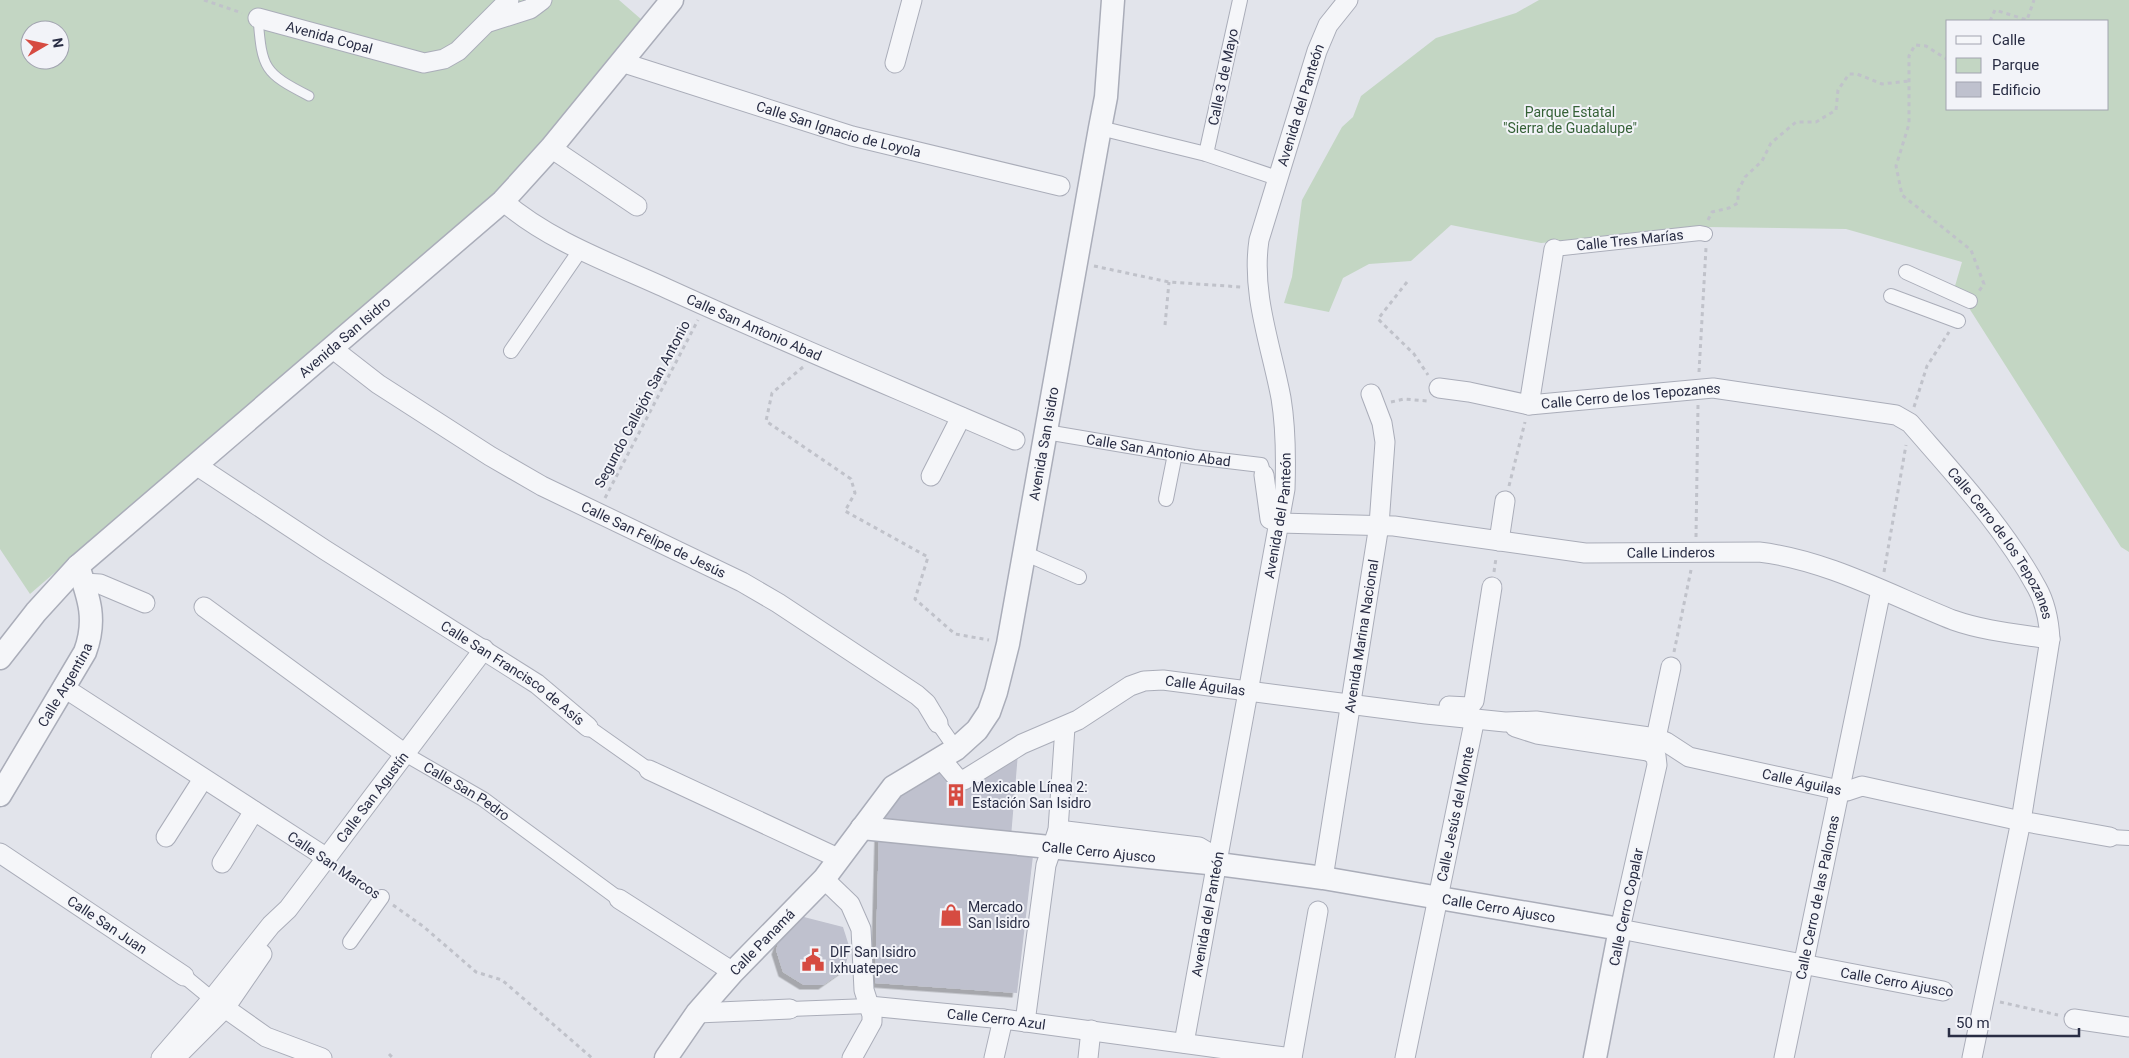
<svg xmlns="http://www.w3.org/2000/svg" width="2129" height="1058" font-family="Roboto,sans-serif">
	<style>
		.green { fill: #c3d6c3; fill-rule: evenodd }
		.building { fill: #bfc1ce; filter: url(#shadow) }
		.lines { fill: none; stroke-linecap: round; stroke-linejoin: round }
		.service-casing { stroke: #aaadb9; stroke-width: 11 }
		.pedestrian-casing { stroke: #aaadb9; stroke-width: 16 }
		.minor-casing { stroke: #aaadb9; stroke-width: 21 }
		.tertiary-casing { stroke: #aaadb9; stroke-width: 25 }
		.path { stroke: #c0c2ca; stroke-width: 3; stroke-dasharray: 4 4; stroke-linecap: butt }
		.service { stroke: #f5f6f9; stroke-width: 9 }
		.pedestrian { stroke: #f5f6f9; stroke-width: 14 }
		.minor { stroke: #f5f6f9; stroke-width: 19 }
		.tertiary { stroke: #f5f6f9; stroke-width: 22 }
		.labels { text-anchor: middle; stroke-width: 4; stroke-linejoin: round; paint-order: stroke }
		.street-label { font-size: 14px; fill: #292d44; stroke: #f2f3f8 }
		.park-label { font-size: 14px; fill: #356137; stroke: #f2f3f8 }
		.poi-label { font-size: 14px; fill: #292d44; stroke: #f2f3f8; text-anchor: start }
	</style>
	<defs>
		<filter id="shadow"><feDropShadow dx="-4.5" dy="4.5" stdDeviation="0" flood-color="#0004"/></filter>
	</defs>
	<rect width="100%" height="100%" fill="#e2e4eb"/>
	<g class="green">
		<path d="M0 0H619L642 20 499 192 337 329 30 594 0 549ZM30 30H60V60H30Z"/>
		<path d="M1539 0H2129V552L2121 547 1955 286 1962 262 1846 229 1706 227 1541 243 1451 225 1411 261 1369 264 1343 278 1329 312 1284 303 1292 277 1302 200 1342 127 1353 117 1361 96 1436 38 1516 13ZM1948 21H2108V109H1948Z"/>
	</g>
	<g class="building">
		<polygon points="1018,753 1011,837 878,817 892,800 936,769 956,789"/>
		<polygon points="879,833 1034,847 1017,993 875,983"/>
		<polygon points="800,916 843,927 850,949 844,970 823,985 804,985 783,972 776,950 783,929"/>
	</g>
	<g class="lines">
		<defs>
			<path id="service" d="M258 18C262 69 264 73 309 96"/>
			<g id="pedestrian">
				<polyline points="1100,128 1206,154 1277,178"/>
				<polyline points="1206,154 1240,0"/>
				<polyline points="1554,249 1700,233 1705,234"/>
				<polyline points="1906,272 1970,301"/>
				<polyline points="1891,296 1958,321"/>
				<polyline points="511,351 581,249"/>
				<path id="s1" d="M1046 432 1194 457 1261 465 1264 475"/>
				<polyline points="1166,499 1175,454"/>
				<polyline points="1024,553 1079,577"/>
				<polyline points="938,723 956,749"/>
				<polyline points="588,727 649,770"/>
				<path id="s2" d="M405 754 483 799 619 899"/>
				<polyline points="2110,837 2129,838"/>
				<polyline points="350,942 382,897"/>
				<polyline points="184,976 212,999"/>
				<polyline points="790,1009 869,1006"/>
			</g>
			<g id="minor">
				<path id="s3" d="M258 18 424 63 444 59 458 51 509 0"/>
				<polyline points="489,22 530,9 542,0"/>
				<path id="s4" d="M621 62 852 136 1060 186"/>
				<polyline points="895,63 912,0"/>
				<polyline points="551,148 637,206"/>
				<path id="s5" d="M503 201C550 242 614 264 670 290 784 342 900 390 1015 440"/>
				<path id="s6" d="M333 349 378 384 490 456 542 486 742 582 778 603 917 695 926 703 938 723"/>
				<path id="s7" d="M1439 388 1469 392 1529 405 1713 388 1896 415 1910 423C1955 475 2004 527 2037 588 2046 604 2049 622 2050 639L2021 821 1972 1058"/>
				<polyline points="1529,405 1554,249"/>
				<path id="s8" d="M196 465 325 550 537 684 588 727"/>
				<path id="s9" d="M1264 475 1270 519 1279 523 1394 526 1585 553 1759 552C1827 560 1890 595 1953 620 1984 631 2018 634 2050 639"/>
				<polyline points="931,476 961,417"/>
				<polyline points="1499,541 1505,501"/>
				<polyline points="84,583 100,584 145,603"/>
				<polyline points="204,607 405,754"/>
				<polyline points="63,687 327,858"/>
				<polyline points="1449,706 1469,707 1474,701 1492,587"/>
				<polyline points="1515,727 1537,734 1648,751 1656,756 1657,765 1620,929 1943,991"/>
				<polyline points="1656,738 1671,667"/>
				<path id="s10" d="M941 759 957 778 964 780 1022 744 1078 720 1130 686 1144 681 1163 680 1426 714 1505 722 1536 721 1656 738 1666 742 1689 757 1839 790 1847 791 1862 786 2021 821 2110 837"/>
				<polyline points="649,770 840,859"/>
				<polyline points="1058,830 1199,847 1209,853 1218,864"/>
				<polyline points="166,837 203,779"/>
				<path id="s11" d="M0 853 184 976"/>
				<polyline points="222,863 254,811"/>
				<path id="s12" d="M1323 878 1379 525 1385 442 1382 423 1371 394"/>
				<polyline points="824,879 850,904 861,929 864,990 872,1015 872,1022 852,1058"/>
				<polyline points="619,899 733,972"/>
				<path id="s13" d="M869 1006 1003 1019 1292 1058"/>
				<polyline points="225,1008 266,1037 322,1058"/>
				<polyline points="697,1013 790,1009"/>
				<polyline points="2074,1019 2129,1027"/>
				<polyline points="1025,1022 1046,865 1058,830 1065,727"/>
				<path id="s14" d="M1184 1043 1285 489C1286 459 1286 428 1281 398 1271 345 1251 294 1259 240L1317 51 1328 25 1348 0"/>
				<polyline points="178,1055 225,1008 262,954"/>
				<path id="s15" d="M161 1058 212 999 271 925 288 909 484 649"/>
				<polyline points="994,1058 1003,1019"/>
				<polyline points="1088,1058 1091,1030"/>
				<polyline points="1292,1058 1318,911"/>
				<path id="s16" d="M1405 1058 1475 718"/>
				<path id="s17" d="M1784 1058 1881 590"/>
			</g>
			<g id="tertiary">
				<path id="s18" d="M0 658 36 612 78 566 503 201 551 148 672 0"/>
				<path id="s19" d="M0 795 85 652C97 620 89 598 78 566"/>
				<path id="s20" d="M862 828 1218 864 1323 878 1620 929 1595 1058"/>
				<path id="s21" d="M666 1058 697 1013 733 972 824 879 893 787 956 749 977 730 989 712 996 692 1008 644 1100 128 1106 97 1113 0"/>
			</g>
		</defs>
		<use href="#service" class="service-casing"/>
		<use href="#pedestrian" class="pedestrian-casing"/>
		<use href="#minor" class="minor-casing"/>
		<use href="#tertiary" class="tertiary-casing"/>
		<g class="path">
			<polyline points="204,0 242,13"/>
			<polyline points="1990,21 1995,10 2027,20 2034,0"/>
			<polyline points="1948,60 1926,46 1915,45 1909,56 1909,124 1896,166 1902,195 1971,250 1984,284 1979,291"/>
			<polyline points="1708,220 1712,212 1729,208 1738,203 1738,191 1745,177 1762,161 1771,143 1796,122 1816,122 1836,110 1838,90 1849,74 1857,74 1882,84 1909,81"/>
			<polyline points="1094,266 1169,282 1241,287"/>
			<polyline points="1407,282 1378,319 1414,354 1428,375"/>
			<polyline points="1165,325 1169,282"/>
			<polyline points="803,367 772,393 766,421 851,479 855,493 845,511 928,557 915,599 955,634 989,640"/>
			<polyline points="1699,372 1706,248"/>
			<polyline points="1391,402 1404,399 1427,401"/>
			<polyline points="1914,407 1927,366 1949,332"/>
			<polyline points="1509,486 1525,422"/>
			<polyline points="605,498 698,320"/>
			<polyline points="1696,537 1698,405"/>
			<polyline points="1494,572 1496,558"/>
			<polyline points="1884,572 1906,445"/>
			<polyline points="1674,652 1691,570"/>
			<polyline points="340,867 371,889"/>
			<polyline points="393,905 424,927 476,972 502,980 592,1058"/>
			<polyline points="2000,1002 2058,1015"/>
			<polyline points="389,1054 393,1058"/>
		</g>
		<use href="#service" class="service"/>
		<use href="#pedestrian" class="pedestrian"/>
		<use href="#minor" class="minor"/>
		<use href="#tertiary" class="tertiary"/>
	</g>
	<defs>
		<symbol id="building-bare" viewBox="-9 -9 18 18"><path d="M-4-6H4V6H1V3H-1V6H-4ZM-2.5-4.3h1.7v1.8h-1.7ZM.8-4.3h1.7v1.8H.8ZM-2.5-1h1.7V.8h-1.7ZM.8-1h1.7V.8H.8Z" fill="#d64b41" stroke="#f2f3f8" stroke-width="2.5" paint-order="stroke"/></symbol>
		<symbol id="shop-bare" viewBox="-9 -9 18 18"><path d="M-5-2.5h2.3a2.7 3.5 0 0 1 5.4 0H5L5.5 6h-11ZM-1.5-2.5h3a1.5 2.3 0 0 0-3 0Z" fill="#d64b41" stroke="#f2f3f8" stroke-width="2.5" paint-order="stroke"/></symbol>
		<symbol id="civic-bare" viewBox="-9 -9 18 18"><path d="M-.6-6.5H3V-4.5H.6V-3L4-1V1h2V6H-6V1h2V-1L-.6-3ZM-1.2 2.5V6h2.4V2.5Z" fill="#d64b41" stroke="#f2f3f8" stroke-width="2.5" paint-order="stroke"/></symbol>
	</defs>
	<g fill-rule="evenodd">
		<use href="#building-bare" x="940" y="779" width="32" height="32"/>
		<use href="#shop-bare" x="935" y="899" width="32" height="32"/>
		<use href="#civic-bare" x="797" y="944" width="32" height="32"/>
	</g>
	<g class="labels">
		<g class="street-label">
			<text dy="5" stroke="none"><textPath href="#s3" startOffset="74">Avenida Copal</textPath></text>
			<text transform="translate(1223 77) rotate(-78)" y="5">Calle 3 de Mayo</text>
			<text dy="5" stroke="none"><textPath href="#s14" startOffset="956">Avenida del Panteón</textPath></text>
			<text dy="5" stroke="none"><textPath href="#s4" startOffset="228">Calle San Ignacio de Loyola</textPath></text>
			<text transform="translate(1630 240) rotate(-6)" y="5">Calle Tres Marías</text>
			<text dy="5" stroke="none"><textPath href="#s5" startOffset="282">Calle San Antonio Abad</textPath></text>
			<text dy="5" stroke="none"><textPath href="#s18" startOffset="472">Avenida San Isidro</textPath></text>
			<text dy="5" stroke="none"><textPath href="#s7" startOffset="194">Calle Cerro de los Tepozanes</textPath></text>
			<text transform="translate(642 404) rotate(-62)" y="5">Segundo Callejón San Antonio</text>
			<text dy="5" stroke="none"><textPath href="#s21" startOffset="752">Avenida San Isidro</textPath></text>
			<text dy="5" stroke="none"><textPath href="#s1" startOffset="114">Calle San Antonio Abad</textPath></text>
			<text dy="5" stroke="none"><textPath href="#s14" startOffset="536">Avenida del Panteón</textPath></text>
			<text dy="5" stroke="none"><textPath href="#s6" startOffset="374">Calle San Felipe de Jesús</textPath></text>
			<text dy="5" stroke="none"><textPath href="#s7" startOffset="629">Calle Cerro de los Tepozanes</textPath></text>
			<text dy="5" stroke="none"><textPath href="#s9" startOffset="448">Calle Linderos</textPath></text>
			<text dy="5" stroke="none"><textPath href="#s12" startOffset="245">Avenida Marina Nacional</textPath></text>
			<text dy="5" stroke="none"><textPath href="#s8" startOffset="379">Calle San Francisco de Asís</textPath></text>
			<text dy="5" stroke="none"><textPath href="#s19" startOffset="128">Calle Argentina</textPath></text>
			<text dy="5" stroke="none"><textPath href="#s10" startOffset="300">Calle Águilas</textPath></text>
			<text dy="5" stroke="none"><textPath href="#s10" startOffset="908">Calle Águilas</textPath></text>
			<text dy="5" stroke="none"><textPath href="#s2" startOffset="72">Calle San Pedro</textPath></text>
			<text dy="5" stroke="none"><textPath href="#s15" startOffset="336">Calle San Agustín</textPath></text>
			<text dy="5" stroke="none"><textPath href="#s16" startOffset="249">Calle Jesús del Monte</textPath></text>
			<text dy="5" stroke="none"><textPath href="#s20" startOffset="238">Calle Cerro Ajusco</textPath></text>
			<text transform="translate(334 865) rotate(34)" y="5">Calle San Marcos</text>
			<text dy="5" stroke="none"><textPath href="#s17" startOffset="164">Calle Cerro de las Palomas</textPath></text>
			<text transform="translate(1626 907) rotate(-78)" y="5">Calle Cerro Copalar</text>
			<text dy="5" stroke="none"><textPath href="#s20" startOffset="642">Calle Cerro Ajusco</textPath></text>
			<text dy="5" stroke="none"><textPath href="#s14" startOffset="131">Avenida del Panteón</textPath></text>
			<text dy="5" stroke="none"><textPath href="#s11" startOffset="129">Calle San Juan</textPath></text>
			<text dy="5" stroke="none"><textPath href="#s21" startOffset="151">Calle Panamá</textPath></text>
			<text transform="translate(1897 982) rotate(10)" y="5">Calle Cerro Ajusco</text>
			<text dy="5" stroke="none"><textPath href="#s13" startOffset="128">Calle Cerro Azul</textPath></text>
		</g>
		<g class="park-label">
			<text x="1570" y="117">Parque Estatal<tspan x="1570" dy="16">"Sierra de Guadalupe"</tspan></text>
		</g>
		<g class="poi-label">
			<text x="972" y="792">Mexicable Línea 2:<tspan x="972" dy="16">Estación San Isidro</tspan></text>
			<text x="968" y="912">Mercado<tspan x="968" dy="16">San Isidro</tspan></text>
			<text x="830" y="957">DIF San Isidro<tspan x="830" dy="16">Ixhuatepec</tspan></text>
		</g>
	</g>
	<rect x="1946" y="20" width="162" height="90" fill="#f2f3f8" stroke="#a2a4b0"/>
	<rect x="1956" y="36" width="25" height="8" fill="#f5f6f9" stroke="#a2a4b0"/>
	<text x="1992" y="45" font-size="15" fill="#292d44">Calle</text>
	<rect x="1956" y="58" width="25" height="15" fill="#c3d6c3" stroke="#a2a4b0"/>
	<text x="1992" y="70" font-size="15" fill="#292d44">Parque</text>
	<rect x="1956" y="82" width="25" height="15" fill="#bfc1ce" stroke="#a2a4b0"/>
	<text x="1992" y="95" font-size="15" fill="#292d44">Edificio</text>
	<g transform="translate(45 45) rotate(81)"><circle r="24" fill="#f2f3f8" stroke="#a2a4b0"/>
	<path d="M0-4L9 19L0 12L-9 19Z" fill="#d64b41"/>
	<text y="-8" font-size="14" font-weight="bold" text-anchor="middle" fill="#292d44">N</text>
	</g>
	<path d="M1949 1028v8h130v-8" fill="none" stroke="#292d44" stroke-width="2.5"/>
	<text x="1956" y="1028" font-size="15" fill="#292d44" stroke="#f2f3f8" stroke-width="4" paint-order="stroke">50 m</text>
</svg>
